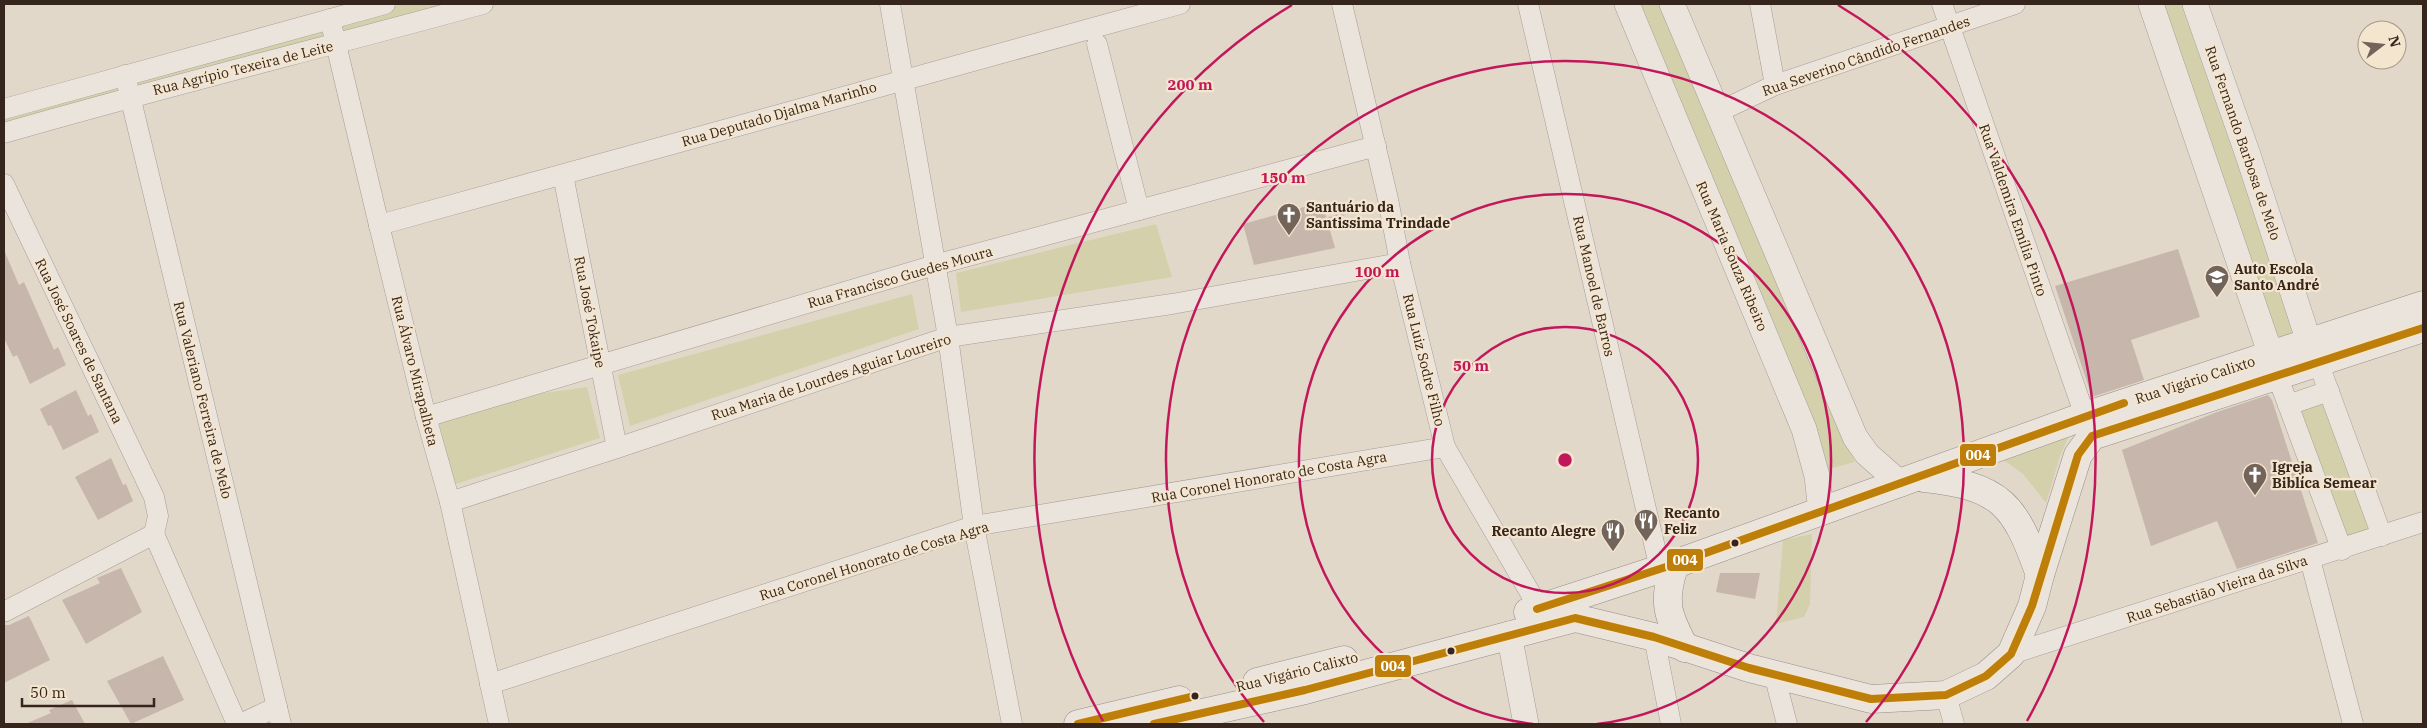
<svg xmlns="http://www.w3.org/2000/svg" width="2427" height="728" font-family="'IBM Plex Serif',serif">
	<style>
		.green { fill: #d5d0ac }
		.building { fill: #c6b6ab }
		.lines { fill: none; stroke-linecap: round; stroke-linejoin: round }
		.minor-casing { stroke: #a79d94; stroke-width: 21 }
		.tertiary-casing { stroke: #a79d94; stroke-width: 26 }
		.secondary-casing { stroke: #968d84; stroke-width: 29 }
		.path { stroke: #c3bbb3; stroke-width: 3; stroke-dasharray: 4 2.5; stroke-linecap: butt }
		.minor { stroke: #eae4dc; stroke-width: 20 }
		.tertiary { stroke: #eae4dc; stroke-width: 25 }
		.secondary { stroke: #eae4dc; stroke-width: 28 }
		.bus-1-casing { stroke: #f4e5cf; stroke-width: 11 }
		.bus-1 { stroke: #bd7f09; stroke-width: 8 }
		.ring { fill: none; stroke: #c2185b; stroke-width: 2.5 }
		.bus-dot { fill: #35251d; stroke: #f4e5cf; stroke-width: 2 }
		.labels { text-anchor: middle; stroke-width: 4.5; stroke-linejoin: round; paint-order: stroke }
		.street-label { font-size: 14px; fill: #35251d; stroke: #f4e5cf }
		.poi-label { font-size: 14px; font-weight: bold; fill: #35251d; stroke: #f4e5cf; text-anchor: start }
		.centre { fill: #c2185b; stroke: #f4e5cf; stroke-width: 2.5 }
		.ring-label { font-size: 15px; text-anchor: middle; font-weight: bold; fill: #c2185b; stroke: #f4e5cf; stroke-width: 4.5; stroke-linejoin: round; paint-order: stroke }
		.line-badge { stroke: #f4e5cf; stroke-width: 2 }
		.badge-label { font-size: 14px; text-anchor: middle; font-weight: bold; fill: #fff }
	</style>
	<rect width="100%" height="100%" fill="#e2d8ca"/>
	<g class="green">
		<polygon points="401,4 462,4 341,39 337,22"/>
		<polygon points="1635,4 1663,4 1855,462 1821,471"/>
		<polygon points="2156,4 2191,4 2302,335 2272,343"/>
		<polygon points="327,23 330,40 133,93 129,79"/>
		<polygon points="122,81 126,94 4,128 4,113"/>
		<polygon points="1156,224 1172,277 961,312 956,273"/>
		<polygon points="912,294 919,329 630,426 618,375"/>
		<polygon points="587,387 600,438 453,485 438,420 523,396"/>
		<polygon points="2325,398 2373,534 2344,545 2295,409"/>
		<polygon points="2074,425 2060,456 2046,503 2023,474 1994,453"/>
		<polygon points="1812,534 1810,604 1804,617 1776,624 1783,540"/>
	</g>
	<g class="building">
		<polygon points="1322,202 1335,248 1254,265 1243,224"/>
		<polygon points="2178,249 2200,317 2131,340 2144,380 2092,397 2055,286"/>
		<polygon points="4,250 19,285 24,282 54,350 58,347 66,365 30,384 17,355 13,357 4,338"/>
		<polygon points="76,390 88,416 91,414 99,432 63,450 51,425 48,426 40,409"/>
		<polygon points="2268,395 2272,400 2318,543 2237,569 2217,521 2151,546 2122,450 2217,412"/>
		<polygon points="111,458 123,485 126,484 133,501 98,520 75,477"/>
		<polygon points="121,568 142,612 86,644 62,600 100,583 97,578"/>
		<polygon points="1720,573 1760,573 1755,599 1716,592"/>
		<polygon points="29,616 50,660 4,683 4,625 9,625"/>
		<polygon points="163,656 184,700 131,724 107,681"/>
		<polygon points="72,700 85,724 25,724 51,713 49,710"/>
	</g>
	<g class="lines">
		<defs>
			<g id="minor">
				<polyline points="890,4 948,337 974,526 1012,724"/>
				<polyline points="1342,4 1388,199 1400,263 1445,447 1539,608"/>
				<polyline points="1528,4 1660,569"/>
				<polyline points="1760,4 1775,85"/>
				<polyline points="1942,4 2085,416"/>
				<polyline points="330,19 379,225 426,417 450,502 499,724"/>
				<polyline points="1097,44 1139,210"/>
				<polyline points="125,75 281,724"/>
				<polyline points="4,109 385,4"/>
				<polyline points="1718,112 1775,85 2015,4"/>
				<path d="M4 133C163 87 323 48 483 4"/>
				<polyline points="563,175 617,448"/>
				<polyline points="4,184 154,497 158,516 154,534 4,612"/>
				<polyline points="379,225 1180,4"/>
				<polyline points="2318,362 2382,536"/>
				<polyline points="2277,375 2342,550"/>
				<polyline points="2288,405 2329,391"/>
				<polyline points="426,417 935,265 1376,146"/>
				<polyline points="450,502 617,448 948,337 1172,304 1400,263"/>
				<polyline points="154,534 237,724"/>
				<polyline points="2310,559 2353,724"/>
				<polyline points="1654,637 1671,724"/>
				<polyline points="2011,654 2423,522"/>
				<polyline points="1774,674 1787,724"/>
				<polyline points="490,684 974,526 1445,447"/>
				<polyline points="1946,695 1954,724"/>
				<polyline points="240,724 277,707"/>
			</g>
			<g id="tertiary">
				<polyline points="1627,4 1804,429 1817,476 1821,512"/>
				<polyline points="1672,4 1855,437 1867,454 1901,484"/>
				<polyline points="2151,4 2277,373"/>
				<polyline points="2195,4 2248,155 2309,342 2317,360"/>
				<polyline points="1509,634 1526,724"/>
			</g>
			<g id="secondary">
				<path d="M1924 478C2001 486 2015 504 2040 575"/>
				<path d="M1675 564C1662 601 1667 615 1685 648"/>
				<polyline points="1528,612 1675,564 2085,416 2423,305"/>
				<polyline points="1257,682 1344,660"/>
				<polyline points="1078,724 1179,700"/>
				<polyline points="1154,724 1305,690 1575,618 1654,637 1749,668 1871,699 1946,695 1986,676 2011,654 2032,606 2040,575 2078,455 2092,436 2423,328"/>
			</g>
		</defs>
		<use href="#minor" class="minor-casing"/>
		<use href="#tertiary" class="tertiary-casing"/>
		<use href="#secondary" class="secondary-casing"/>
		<polyline class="path" points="1328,219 1371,205"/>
		<use href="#minor" class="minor"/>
		<use href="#tertiary" class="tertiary"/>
		<use href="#secondary" class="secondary"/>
		<defs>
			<g id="bus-1">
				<polyline points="1537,609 1675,564 2124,403"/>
				<polyline points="1078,724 1195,696"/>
				<polyline points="1154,724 1305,690 1575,618 1654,637 1749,668 1871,699 1946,695 1986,676 2011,654 2032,606 2078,455 2092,436 2423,328"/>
			</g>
		</defs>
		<use href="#bus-1" class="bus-1-casing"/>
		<use href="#bus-1" class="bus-1"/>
	</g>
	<g class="ring">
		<circle cx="1565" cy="460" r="133"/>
		<path d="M1533 724A266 266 0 1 1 1597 724"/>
		<path d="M1264 722A399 399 0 1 1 1866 722"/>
		<path d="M1103 721A531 531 0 0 1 1292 5M1838 5A531 531 0 0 1 2027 721"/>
	</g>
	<defs>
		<symbol id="church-pin" viewBox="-11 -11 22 30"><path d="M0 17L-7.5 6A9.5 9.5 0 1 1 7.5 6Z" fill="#72645a" stroke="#f4e5cf"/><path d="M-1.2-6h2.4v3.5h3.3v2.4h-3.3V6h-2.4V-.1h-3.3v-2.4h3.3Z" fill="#fff"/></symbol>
		<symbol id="university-pin" viewBox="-11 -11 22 30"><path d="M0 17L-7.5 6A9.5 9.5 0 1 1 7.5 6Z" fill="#72645a" stroke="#f4e5cf"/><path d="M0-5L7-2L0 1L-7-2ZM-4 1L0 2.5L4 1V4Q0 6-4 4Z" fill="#fff"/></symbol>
		<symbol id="restaurant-pin" viewBox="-11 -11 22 30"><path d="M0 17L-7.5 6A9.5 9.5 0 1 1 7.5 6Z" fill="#72645a" stroke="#f4e5cf"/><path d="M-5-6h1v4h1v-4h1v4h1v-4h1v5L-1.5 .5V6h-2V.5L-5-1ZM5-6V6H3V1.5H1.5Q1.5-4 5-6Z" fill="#fff"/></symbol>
	</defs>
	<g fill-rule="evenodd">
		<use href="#church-pin" x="1275" y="201" width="28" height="38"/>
		<use href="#university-pin" x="2203" y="263" width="28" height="38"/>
		<use href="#church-pin" x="2241" y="461" width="28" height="38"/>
		<use href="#restaurant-pin" x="1632" y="507" width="28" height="38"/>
		<use href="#restaurant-pin" x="1599" y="517" width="28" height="38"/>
	</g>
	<g class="bus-dot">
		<circle cx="1735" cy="543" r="4.5"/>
		<circle cx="1451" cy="651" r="4.5"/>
		<circle cx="1195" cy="696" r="4.5"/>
	</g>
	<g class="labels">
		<g class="street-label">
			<text transform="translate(1866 56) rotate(-19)" y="5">Rua Severino Cândido Fernandes</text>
			<text transform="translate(243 68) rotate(-14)" y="5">Rua Agrípio Texeira de Leite</text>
			<text transform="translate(779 114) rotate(-16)" y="5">Rua Deputado Djalma Marinho</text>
			<text transform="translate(2243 143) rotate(71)" y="5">Rua Fernando Barbosa de Melo</text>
			<text transform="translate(2013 210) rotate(71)" y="5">Rua Valdemira Emília Pinto</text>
			<text transform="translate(1732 256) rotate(67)" y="5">Rua Maria Souza Ribeiro</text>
			<text transform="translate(900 277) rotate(-16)" y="5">Rua Francisco Guedes Moura</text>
			<text transform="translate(1594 286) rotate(77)" y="5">Rua Manoel de Barros</text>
			<text transform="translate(590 312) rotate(79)" y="5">Rua José Tokaipe</text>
			<text transform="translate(79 341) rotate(64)" y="5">Rua José Soares de Santana</text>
			<text transform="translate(1424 360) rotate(76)" y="5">Rua Luiz Sodre Filho</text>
			<text transform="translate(415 371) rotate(76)" y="5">Rua Álvaro Mirapalheta</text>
			<text transform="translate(831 377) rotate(-18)" y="5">Rua Maria de Lourdes Aguiar Loureiro</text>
			<text transform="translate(2195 380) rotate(-18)" y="5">Rua Vigário Calixto</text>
			<text transform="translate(203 400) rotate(76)" y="5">Rua Valeriano Ferreira de Melo</text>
			<text transform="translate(1269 477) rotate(-10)" y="5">Rua Coronel Honorato de Costa Agra</text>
			<text transform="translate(874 561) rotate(-17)" y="5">Rua Coronel Honorato de Costa Agra</text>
			<text transform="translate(2217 589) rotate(-18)" y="5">Rua Sebastião Vieira da Silva</text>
			<text transform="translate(1297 672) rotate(-14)" y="5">Rua Vigário Calixto</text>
		</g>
		<g class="poi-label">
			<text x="1306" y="212">Santuário da<tspan x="1306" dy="16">Santissima Trindade</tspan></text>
			<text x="2234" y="274">Auto Escola<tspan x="2234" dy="16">Santo André</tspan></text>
			<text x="2272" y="472">Igreja<tspan x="2272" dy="16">Biblíca Semear</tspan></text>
			<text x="1664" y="518">Recanto<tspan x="1664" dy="16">Feliz</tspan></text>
			<text x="1596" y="536" text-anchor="end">Recanto Alegre</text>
		</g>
	</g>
	<circle cx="1565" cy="460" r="8" class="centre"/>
	<g class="ring-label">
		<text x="1190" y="90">200 m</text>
		<text x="1283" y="183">150 m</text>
		<text x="1377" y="277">100 m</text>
		<text x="1471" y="371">50 m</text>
	</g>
	<g class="line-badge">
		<rect x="1959" y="443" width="38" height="24" rx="5" fill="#bd7f09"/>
		<rect x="1666" y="548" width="38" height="24" rx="5" fill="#bd7f09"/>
		<rect x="1374" y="654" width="38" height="24" rx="5" fill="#bd7f09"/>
	</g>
	<g class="badge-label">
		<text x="1978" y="460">004</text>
		<text x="1685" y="565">004</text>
		<text x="1393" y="671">004</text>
	</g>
	<rect width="2427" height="728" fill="none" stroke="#35251d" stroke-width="10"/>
	<g transform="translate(2382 45) rotate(74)"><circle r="24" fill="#f4e5cf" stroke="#a89888"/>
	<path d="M0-4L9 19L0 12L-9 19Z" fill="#72645a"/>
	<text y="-8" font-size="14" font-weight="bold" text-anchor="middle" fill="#35251d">N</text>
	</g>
	<path d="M22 698v8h132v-8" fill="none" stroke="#35251d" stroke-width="2.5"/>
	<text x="30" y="698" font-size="15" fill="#35251d" stroke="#f4e5cf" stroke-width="4" paint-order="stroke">50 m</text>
</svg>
